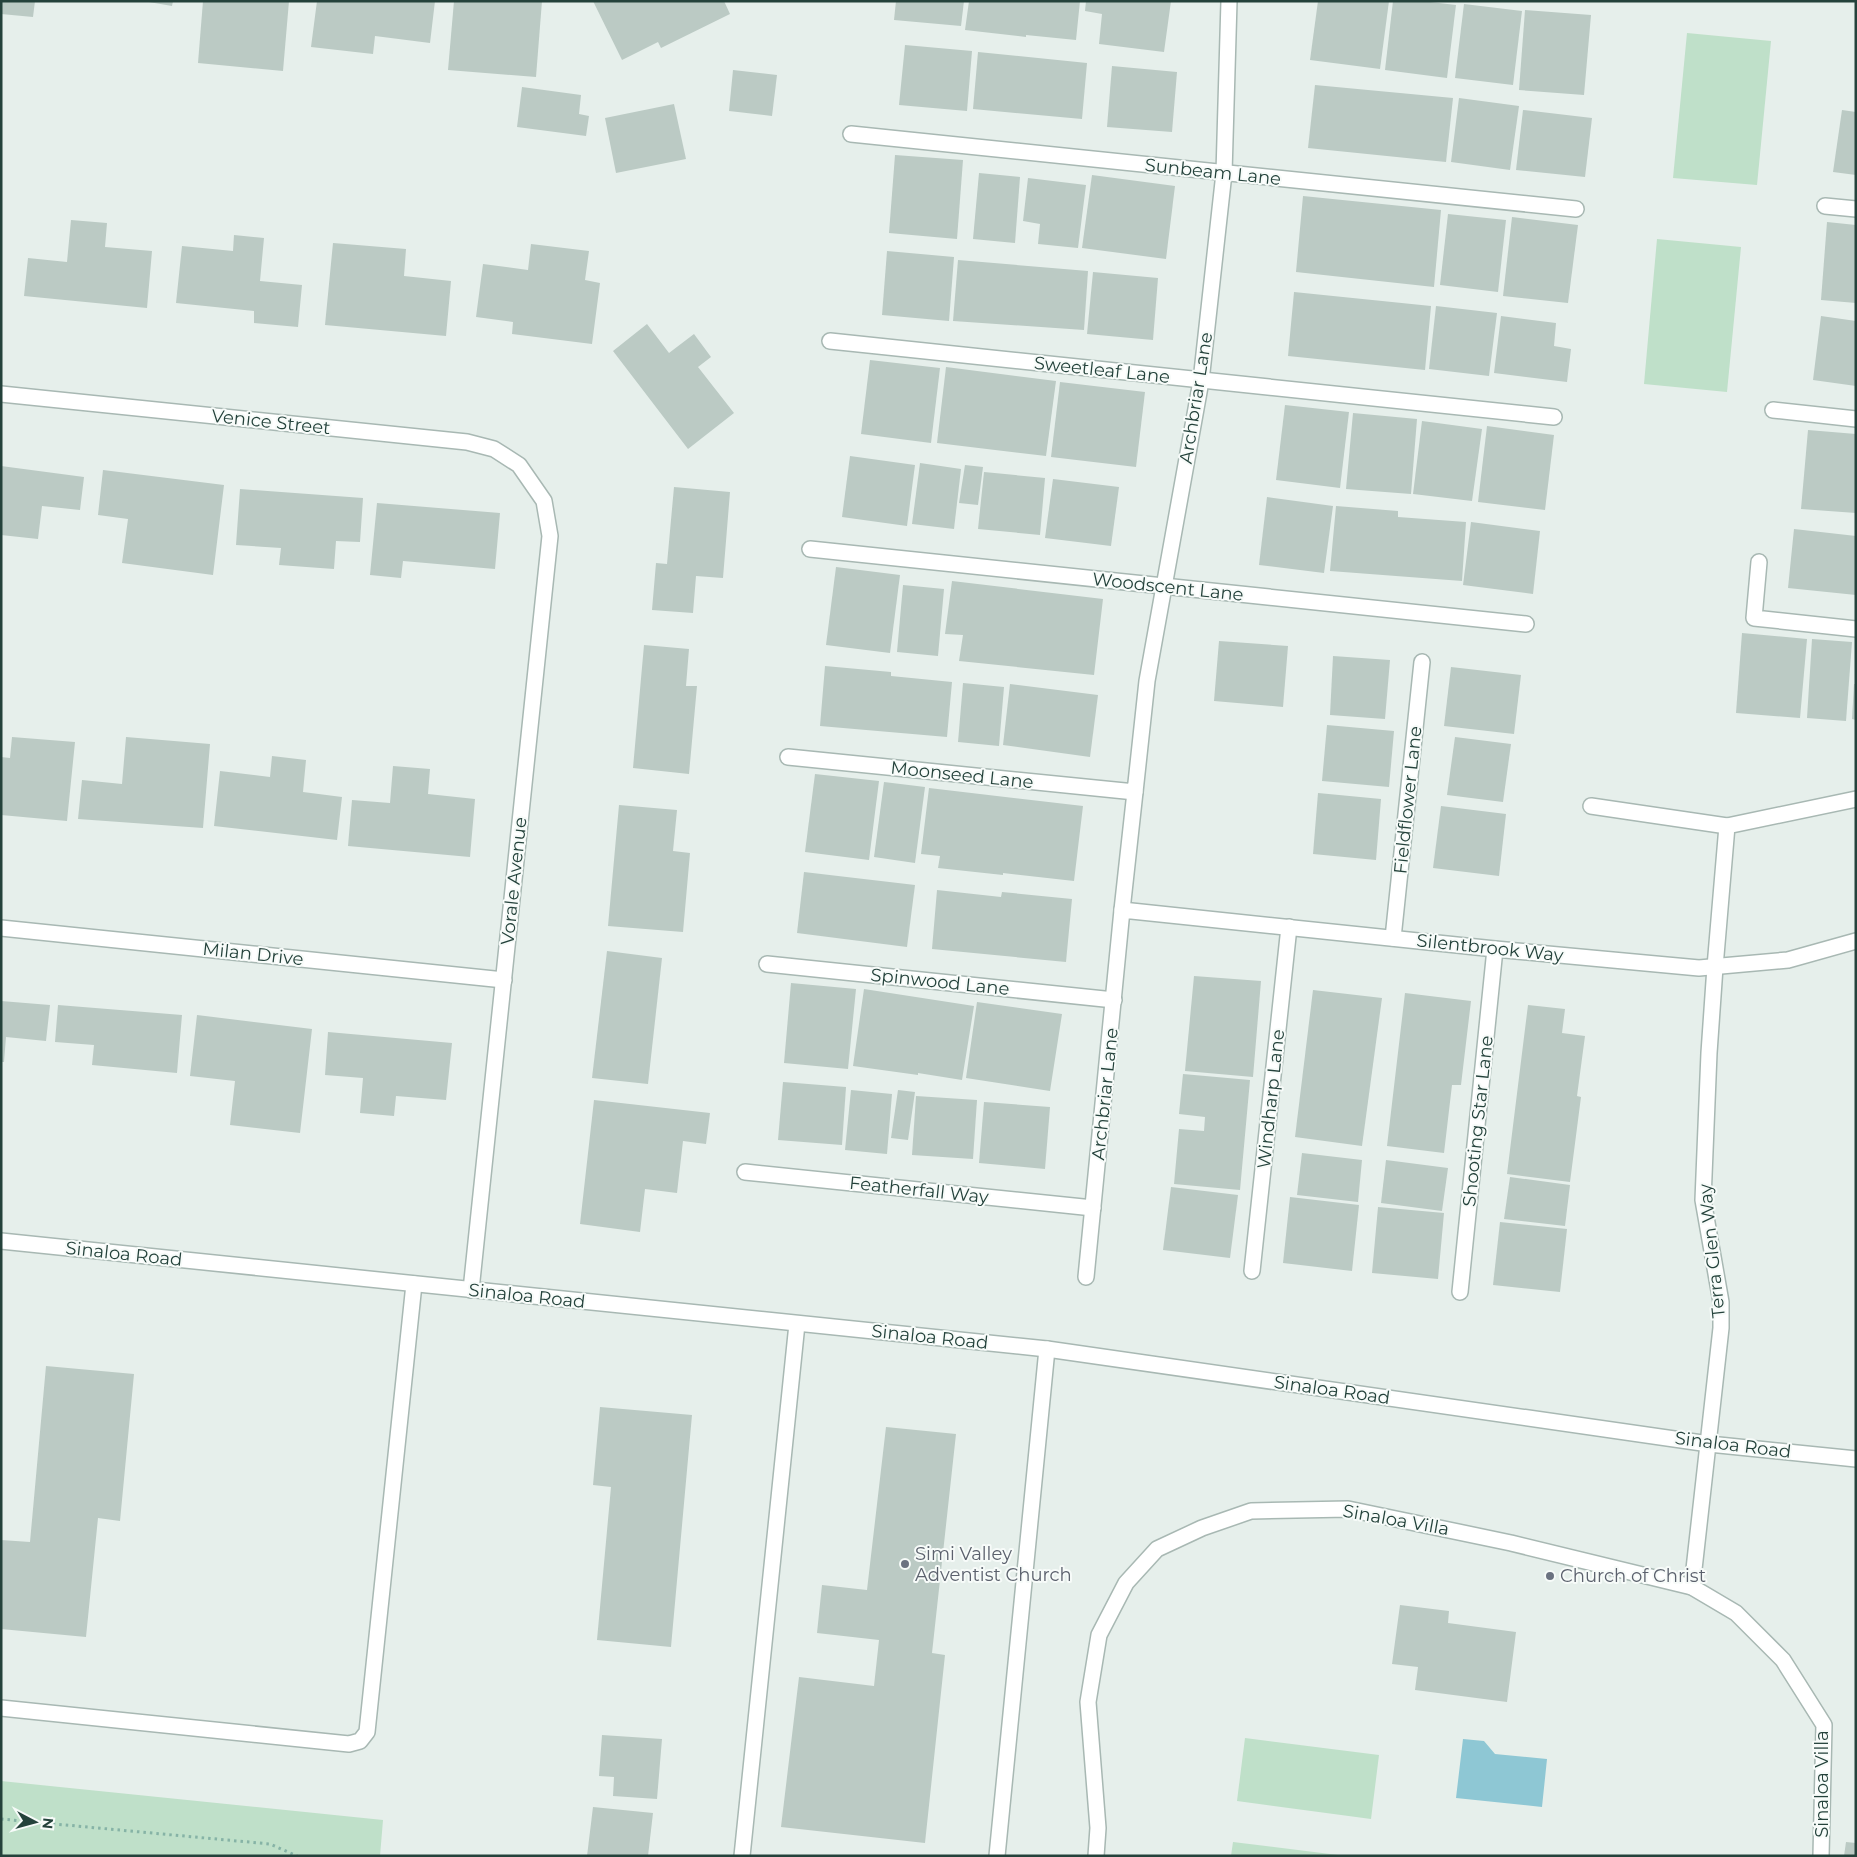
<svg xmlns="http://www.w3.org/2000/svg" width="1857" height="1857" font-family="Montserrat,sans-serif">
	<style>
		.green { fill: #bfe0c9 }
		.water { fill: #8ec7d4 }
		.building { fill: #bbcac4 }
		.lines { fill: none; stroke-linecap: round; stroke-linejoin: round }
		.service-casing { stroke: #a8b8b3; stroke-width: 18 }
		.minor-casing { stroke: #a8b8b3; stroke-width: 18 }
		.tertiary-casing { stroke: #a8b8b3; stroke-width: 18 }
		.path { stroke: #86b3a6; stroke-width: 3; stroke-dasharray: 2.5 4; stroke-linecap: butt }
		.service { stroke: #fff; stroke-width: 15 }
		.minor { stroke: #fff; stroke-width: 15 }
		.tertiary { stroke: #fff; stroke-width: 15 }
		.worship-dot { fill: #6b7280; stroke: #f7fbf9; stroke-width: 2 }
		.labels { text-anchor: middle; stroke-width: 4; stroke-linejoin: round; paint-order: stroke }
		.street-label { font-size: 18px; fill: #24423b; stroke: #f7fbf9 }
		.worship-label { font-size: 18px; fill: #5b616d; stroke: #f7fbf9; text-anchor: start }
	</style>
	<rect width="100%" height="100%" fill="#e6efeb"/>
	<g class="green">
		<polygon points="1687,33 1771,41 1757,185 1673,178"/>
		<polygon points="1657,239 1741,247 1727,392 1644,384"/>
		<polygon points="1245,1738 1379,1755 1371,1819 1237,1801"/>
		<polygon points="1,1781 383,1820 380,1856 1,1856"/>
		<polygon points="1233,1842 1346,1856 1231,1856"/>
	</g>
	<polygon class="water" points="1463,1739 1484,1741 1495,1754 1547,1759 1542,1807 1456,1798"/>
	<g class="building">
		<polygon points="1,1 35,1 33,17 1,14"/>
		<polygon points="143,1 173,1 172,6"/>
		<polygon points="203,1 289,1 283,71 198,63"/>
		<polygon points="317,1 435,1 430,43 375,36 373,54 311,47"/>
		<polygon points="454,1 542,1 536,77 448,70"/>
		<polygon points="593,1 724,1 730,14 661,48 658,42 622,60"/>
		<polygon points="896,1 964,1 961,26 894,20"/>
		<polygon points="969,1 1080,1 1076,40 1026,35 1026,37 965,30"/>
		<polygon points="1086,1 1171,1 1164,52 1099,44 1102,14 1085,11"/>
		<polygon points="1318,1 1389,1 1380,69 1310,60"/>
		<polygon points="1393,1 1422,1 1456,5 1447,78 1385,70"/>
		<polygon points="1464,4 1522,11 1513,85 1455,78"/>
		<polygon points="1525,10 1591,15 1584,95 1519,90"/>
		<polygon points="905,45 972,51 967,111 899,105"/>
		<polygon points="978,52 1087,63 1082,119 973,109"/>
		<polygon points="1112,66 1177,72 1172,132 1107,127"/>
		<polygon points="733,70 777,75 772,116 729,111"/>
		<polygon points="1315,85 1453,98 1446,162 1308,148"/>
		<polygon points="522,87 581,95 579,114 589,116 586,136 517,127"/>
		<polygon points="1459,98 1519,106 1510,170 1451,162"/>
		<polygon points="674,104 686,159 616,173 605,118"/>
		<polygon points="1523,110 1592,118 1585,177 1516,170"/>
		<polygon points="1842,110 1856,112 1856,175 1833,172"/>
		<polygon points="895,155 963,160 957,239 889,233"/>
		<polygon points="979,173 1020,177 1015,243 973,239"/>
		<polygon points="1092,175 1175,186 1166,259 1082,248"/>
		<polygon points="1028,178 1086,185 1078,248 1038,244 1040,224 1023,221"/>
		<polygon points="1303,196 1441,210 1434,287 1296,272"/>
		<polygon points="1448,214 1506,220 1498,292 1440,285"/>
		<polygon points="1512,217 1578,225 1568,303 1503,296"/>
		<polygon points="71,220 107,223 105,247 152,251 147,308 24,296 28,258 67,262"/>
		<polygon points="1827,222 1856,225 1856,303 1821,300"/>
		<polygon points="234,235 264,238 260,281 302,285 298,327 254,323 254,311 176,303 182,246 233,251"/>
		<polygon points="333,243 406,249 404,276 451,281 446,336 325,325"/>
		<polygon points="531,244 589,251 585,280 600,283 592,344 512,334 513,322 476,317 483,264 528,270"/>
		<polygon points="887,251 954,257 949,321 882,315"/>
		<polygon points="958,260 1088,271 1084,330 953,321"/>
		<polygon points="1093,272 1158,278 1153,340 1087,334"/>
		<polygon points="1294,292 1431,306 1425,370 1288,356"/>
		<polygon points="1436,306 1497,313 1489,376 1429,369"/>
		<polygon points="1501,316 1556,323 1554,346 1571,349 1567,382 1494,373"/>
		<polygon points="1821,316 1856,321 1856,386 1813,380"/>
		<polygon points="647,324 669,353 694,334 711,357 698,367 734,413 688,449 613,351"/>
		<polygon points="870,360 940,368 931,443 861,434"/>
		<polygon points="946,367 1056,381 1046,456 937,443"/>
		<polygon points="1060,382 1145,392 1136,467 1051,457"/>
		<polygon points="1285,405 1349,412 1340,488 1276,480"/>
		<polygon points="1353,413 1417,419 1411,494 1346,489"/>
		<polygon points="1422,421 1482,429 1472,501 1413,494"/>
		<polygon points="1487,426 1554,435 1545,510 1478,502"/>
		<polygon points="1808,430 1856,434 1856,513 1801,509"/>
		<polygon points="850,456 915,465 907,526 842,517"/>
		<polygon points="920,463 961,469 954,529 912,524"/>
		<polygon points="965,465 983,467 978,505 959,503"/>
		<polygon points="1,466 84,477 80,510 42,506 38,539 1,535"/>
		<polygon points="103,470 224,485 213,575 122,563 128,519 98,515"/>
		<polygon points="984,472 1045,478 1040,535 978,529"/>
		<polygon points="1053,479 1119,487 1111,546 1045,538"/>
		<polygon points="674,487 730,492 723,578 696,576 693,613 652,610 656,563 667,564"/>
		<polygon points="240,489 363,498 360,542 336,541 334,569 279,565 281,548 236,545"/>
		<polygon points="1267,497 1333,506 1324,573 1259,565"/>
		<polygon points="377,503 500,513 495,569 403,561 401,578 370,575"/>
		<polygon points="1336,506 1398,511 1398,517 1466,522 1462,581 1330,571"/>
		<polygon points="1471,522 1540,531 1533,594 1463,585"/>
		<polygon points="1794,529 1856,536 1856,595 1788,588"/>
		<polygon points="836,567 900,575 890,653 826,645"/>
		<polygon points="952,581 1103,599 1094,675 959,661 963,635 945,634"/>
		<polygon points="903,585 944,589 938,656 897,652"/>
		<polygon points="1742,633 1807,639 1800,718 1736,713"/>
		<polygon points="1812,639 1852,642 1846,721 1807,718"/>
		<polygon points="1219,641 1288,646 1283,707 1214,701"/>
		<polygon points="644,645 689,649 686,686 697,686 689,774 633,768"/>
		<polygon points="1333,656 1390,660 1385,719 1330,715"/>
		<polygon points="825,666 891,672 891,676 952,682 947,737 820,726"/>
		<polygon points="1451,667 1521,675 1514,734 1444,726"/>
		<polygon points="963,683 1004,687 999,746 958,742"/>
		<polygon points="1010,684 1098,695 1090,757 1003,745"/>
		<polygon points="1854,684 1856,684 1856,720 1852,719"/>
		<polygon points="1327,725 1394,731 1389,787 1322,781"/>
		<polygon points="12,737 75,742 67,821 1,815 1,757 10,758"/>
		<polygon points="126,737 210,744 203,828 78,819 82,780 122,784"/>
		<polygon points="1455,737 1511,744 1503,802 1447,795"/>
		<polygon points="272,756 306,760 303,792 342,797 337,840 214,826 220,771 270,777"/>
		<polygon points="393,766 430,769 428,794 475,799 470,857 348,846 352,800 390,803"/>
		<polygon points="815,774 879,781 869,860 805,852"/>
		<polygon points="884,782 925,787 915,863 874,857"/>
		<polygon points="929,788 1083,806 1074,881 1003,873 1003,875 938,868 940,856 921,854"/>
		<polygon points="1318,793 1381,799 1376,860 1313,854"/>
		<polygon points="619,805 677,810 673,851 690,853 683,932 608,926"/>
		<polygon points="1441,806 1506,814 1499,876 1433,868"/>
		<polygon points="804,872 915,885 907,947 797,933"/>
		<polygon points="937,890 1001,897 1002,892 1072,899 1066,962 932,949"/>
		<polygon points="607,951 662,958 648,1084 592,1078"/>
		<polygon points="1194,976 1261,981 1253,1077 1185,1071"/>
		<polygon points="791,983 856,989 848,1069 784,1063"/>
		<polygon points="864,989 974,1006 962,1080 918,1073 918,1075 853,1066"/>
		<polygon points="1313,990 1382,998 1362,1146 1295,1137"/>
		<polygon points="1405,993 1471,1001 1461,1085 1452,1085 1444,1153 1387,1146"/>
		<polygon points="1,1001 50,1005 46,1041 6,1037 4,1062 1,1062"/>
		<polygon points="977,1002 1062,1014 1050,1091 966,1078"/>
		<polygon points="58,1005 182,1015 177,1073 92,1065 94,1045 55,1042"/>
		<polygon points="1528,1005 1565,1009 1562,1033 1585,1036 1577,1096 1581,1097 1570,1182 1507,1174"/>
		<polygon points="197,1015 312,1029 300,1133 230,1125 235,1081 190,1076"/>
		<polygon points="328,1032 452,1043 446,1100 396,1096 394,1116 360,1113 363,1078 325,1075"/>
		<polygon points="1183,1074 1250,1080 1240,1190 1174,1184 1179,1129 1204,1131 1205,1117 1179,1114"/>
		<polygon points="783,1082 846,1087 842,1145 778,1140"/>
		<polygon points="851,1090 892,1094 887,1154 845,1150"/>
		<polygon points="898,1090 915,1092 908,1140 891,1138"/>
		<polygon points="916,1096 977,1100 973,1159 912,1155"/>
		<polygon points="594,1100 710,1113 706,1144 683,1141 677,1193 645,1189 640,1232 580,1224"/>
		<polygon points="984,1102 1050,1107 1045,1169 979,1163"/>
		<polygon points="1302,1153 1362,1160 1358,1202 1297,1195"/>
		<polygon points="1386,1160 1448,1168 1442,1211 1381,1203"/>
		<polygon points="1510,1177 1570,1185 1565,1226 1504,1219"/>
		<polygon points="1171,1187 1238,1195 1230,1258 1163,1250"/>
		<polygon points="1290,1197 1359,1205 1352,1271 1283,1263"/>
		<polygon points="1378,1207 1444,1213 1438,1279 1372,1273"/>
		<polygon points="1500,1222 1567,1229 1560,1292 1493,1285"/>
		<polygon points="46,1366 134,1374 120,1521 98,1518 86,1637 1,1629 1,1540 30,1542"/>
		<polygon points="600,1407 692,1415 671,1647 597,1640 611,1487 593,1485"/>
		<polygon points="886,1427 956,1434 932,1653 945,1655 925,1843 781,1827 799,1677 874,1686 879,1640 817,1633 822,1585 867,1590"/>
		<polygon points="1400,1605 1449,1611 1448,1623 1516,1632 1507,1702 1415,1690 1418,1667 1392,1664"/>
		<polygon points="602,1735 662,1739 657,1799 613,1796 614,1777 599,1776"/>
		<polygon points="593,1807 653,1813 648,1856 587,1856"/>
		<polygon points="1846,1842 1856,1843 1856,1856 1844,1856"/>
	</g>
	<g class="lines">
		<defs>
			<g id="service">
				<polyline points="1591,806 1727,826"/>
				<polyline points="1122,910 1135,792"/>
				<polyline points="1715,967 1727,826 1856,799"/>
				<polyline points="1,1708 349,1744 360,1741 367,1732 414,1284"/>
				<polyline points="742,1856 797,1324"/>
				<polyline points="997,1856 1047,1349"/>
			</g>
			<g id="minor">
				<polyline points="851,134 1576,209"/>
				<polyline points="1825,206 1856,209"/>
				<polyline points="830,341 1554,417"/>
				<polyline points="1,394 467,442 494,449 519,465 544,501 550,536 471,1290"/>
				<polyline points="1773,410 1856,419"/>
				<polyline points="810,549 1526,624"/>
				<polyline points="1759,562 1754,618 1856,629"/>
				<polyline points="788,757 1135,792 1147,681 1201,381 1224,173 1229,1"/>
				<polyline points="1,928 504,980"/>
				<polyline points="1393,938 1422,662"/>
				<polyline points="767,964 1114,1000"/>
				<polyline points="745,1172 1093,1208"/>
				<polyline points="1252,1271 1289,927"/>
				<polyline points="1086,1277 1122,910 1495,949 1699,968 1788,960 1856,941"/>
				<polyline points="1460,1292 1495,949"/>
				<polyline points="1692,1587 1721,1328 1721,1302 1703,1200 1709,1053 1715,967"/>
				<polyline points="1096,1856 1098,1828 1088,1702 1099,1635 1126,1583 1157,1549 1202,1528 1251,1511 1348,1509 1511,1543 1692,1587 1736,1613 1783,1660 1824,1725 1821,1856"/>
			</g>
			<polyline id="tertiary" points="1,1241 1047,1349 1709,1444 1856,1459"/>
		</defs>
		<use href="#service" class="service-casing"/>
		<use href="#minor" class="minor-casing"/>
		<use href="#tertiary" class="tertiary-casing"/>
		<polyline class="path" points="1,1819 270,1844 297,1856"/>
		<use href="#service" class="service"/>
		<use href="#minor" class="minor"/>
		<use href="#tertiary" class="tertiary"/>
	</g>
	<g class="worship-dot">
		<circle cx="905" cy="1564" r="5"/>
		<circle cx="1550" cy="1576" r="5"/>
	</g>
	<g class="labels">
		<g class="street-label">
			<text transform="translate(1213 172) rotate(6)" y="6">Sunbeam Lane</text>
			<text transform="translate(1102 370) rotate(6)" y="6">Sweetleaf Lane</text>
			<text transform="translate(1196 398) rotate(-81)" y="6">Archbriar Lane</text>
			<text transform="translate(271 422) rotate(6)" y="6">Venice Street</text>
			<text transform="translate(1168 587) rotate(6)" y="6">Woodscent Lane</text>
			<text transform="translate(962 775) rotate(6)" y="6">Moonseed Lane</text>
			<text transform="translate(1408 800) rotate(-84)" y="6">Fieldflower Lane</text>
			<text transform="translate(514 881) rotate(-84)" y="6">Vorale Avenue</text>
			<text transform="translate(1490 948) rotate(6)" y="6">Silentbrook Way</text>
			<text transform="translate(253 954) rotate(6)" y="6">Milan Drive</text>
			<text transform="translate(940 982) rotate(6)" y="6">Spinwood Lane</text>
			<text transform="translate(1105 1094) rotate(-84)" y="6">Archbriar Lane</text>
			<text transform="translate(1271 1099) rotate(-84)" y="6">Windharp Lane</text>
			<text transform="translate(1478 1121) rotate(-84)" y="6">Shooting Star Lane</text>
			<text transform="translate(919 1190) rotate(6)" y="6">Featherfall Way</text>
			<text transform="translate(1712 1251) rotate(-96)" y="6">Terra Glen Way</text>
			<text transform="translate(124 1254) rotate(6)" y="6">Sinaloa Road</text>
			<text transform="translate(527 1296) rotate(6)" y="6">Sinaloa Road</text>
			<text transform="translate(930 1337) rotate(6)" y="6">Sinaloa Road</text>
			<text transform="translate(1332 1390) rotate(8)" y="6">Sinaloa Road</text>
			<text transform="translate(1733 1445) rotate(7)" y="6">Sinaloa Road</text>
			<text transform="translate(1396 1520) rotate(10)" y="6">Sinaloa Villa</text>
			<text transform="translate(1822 1784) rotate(-90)" y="6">Sinaloa Villa</text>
		</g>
		<g class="worship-label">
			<text x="915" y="1560">Simi Valley<tspan x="915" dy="21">Adventist Church</tspan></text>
			<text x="1560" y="1582">Church of Christ</text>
		</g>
	</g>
	<rect width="1857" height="1857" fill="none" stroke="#24423b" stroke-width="5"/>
	<g transform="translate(35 1822) rotate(96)" stroke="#f7fbf9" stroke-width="4" paint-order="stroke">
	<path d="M0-4L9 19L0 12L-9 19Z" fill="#24423b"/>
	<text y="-8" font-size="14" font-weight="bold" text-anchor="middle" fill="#24423b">N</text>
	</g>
</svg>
